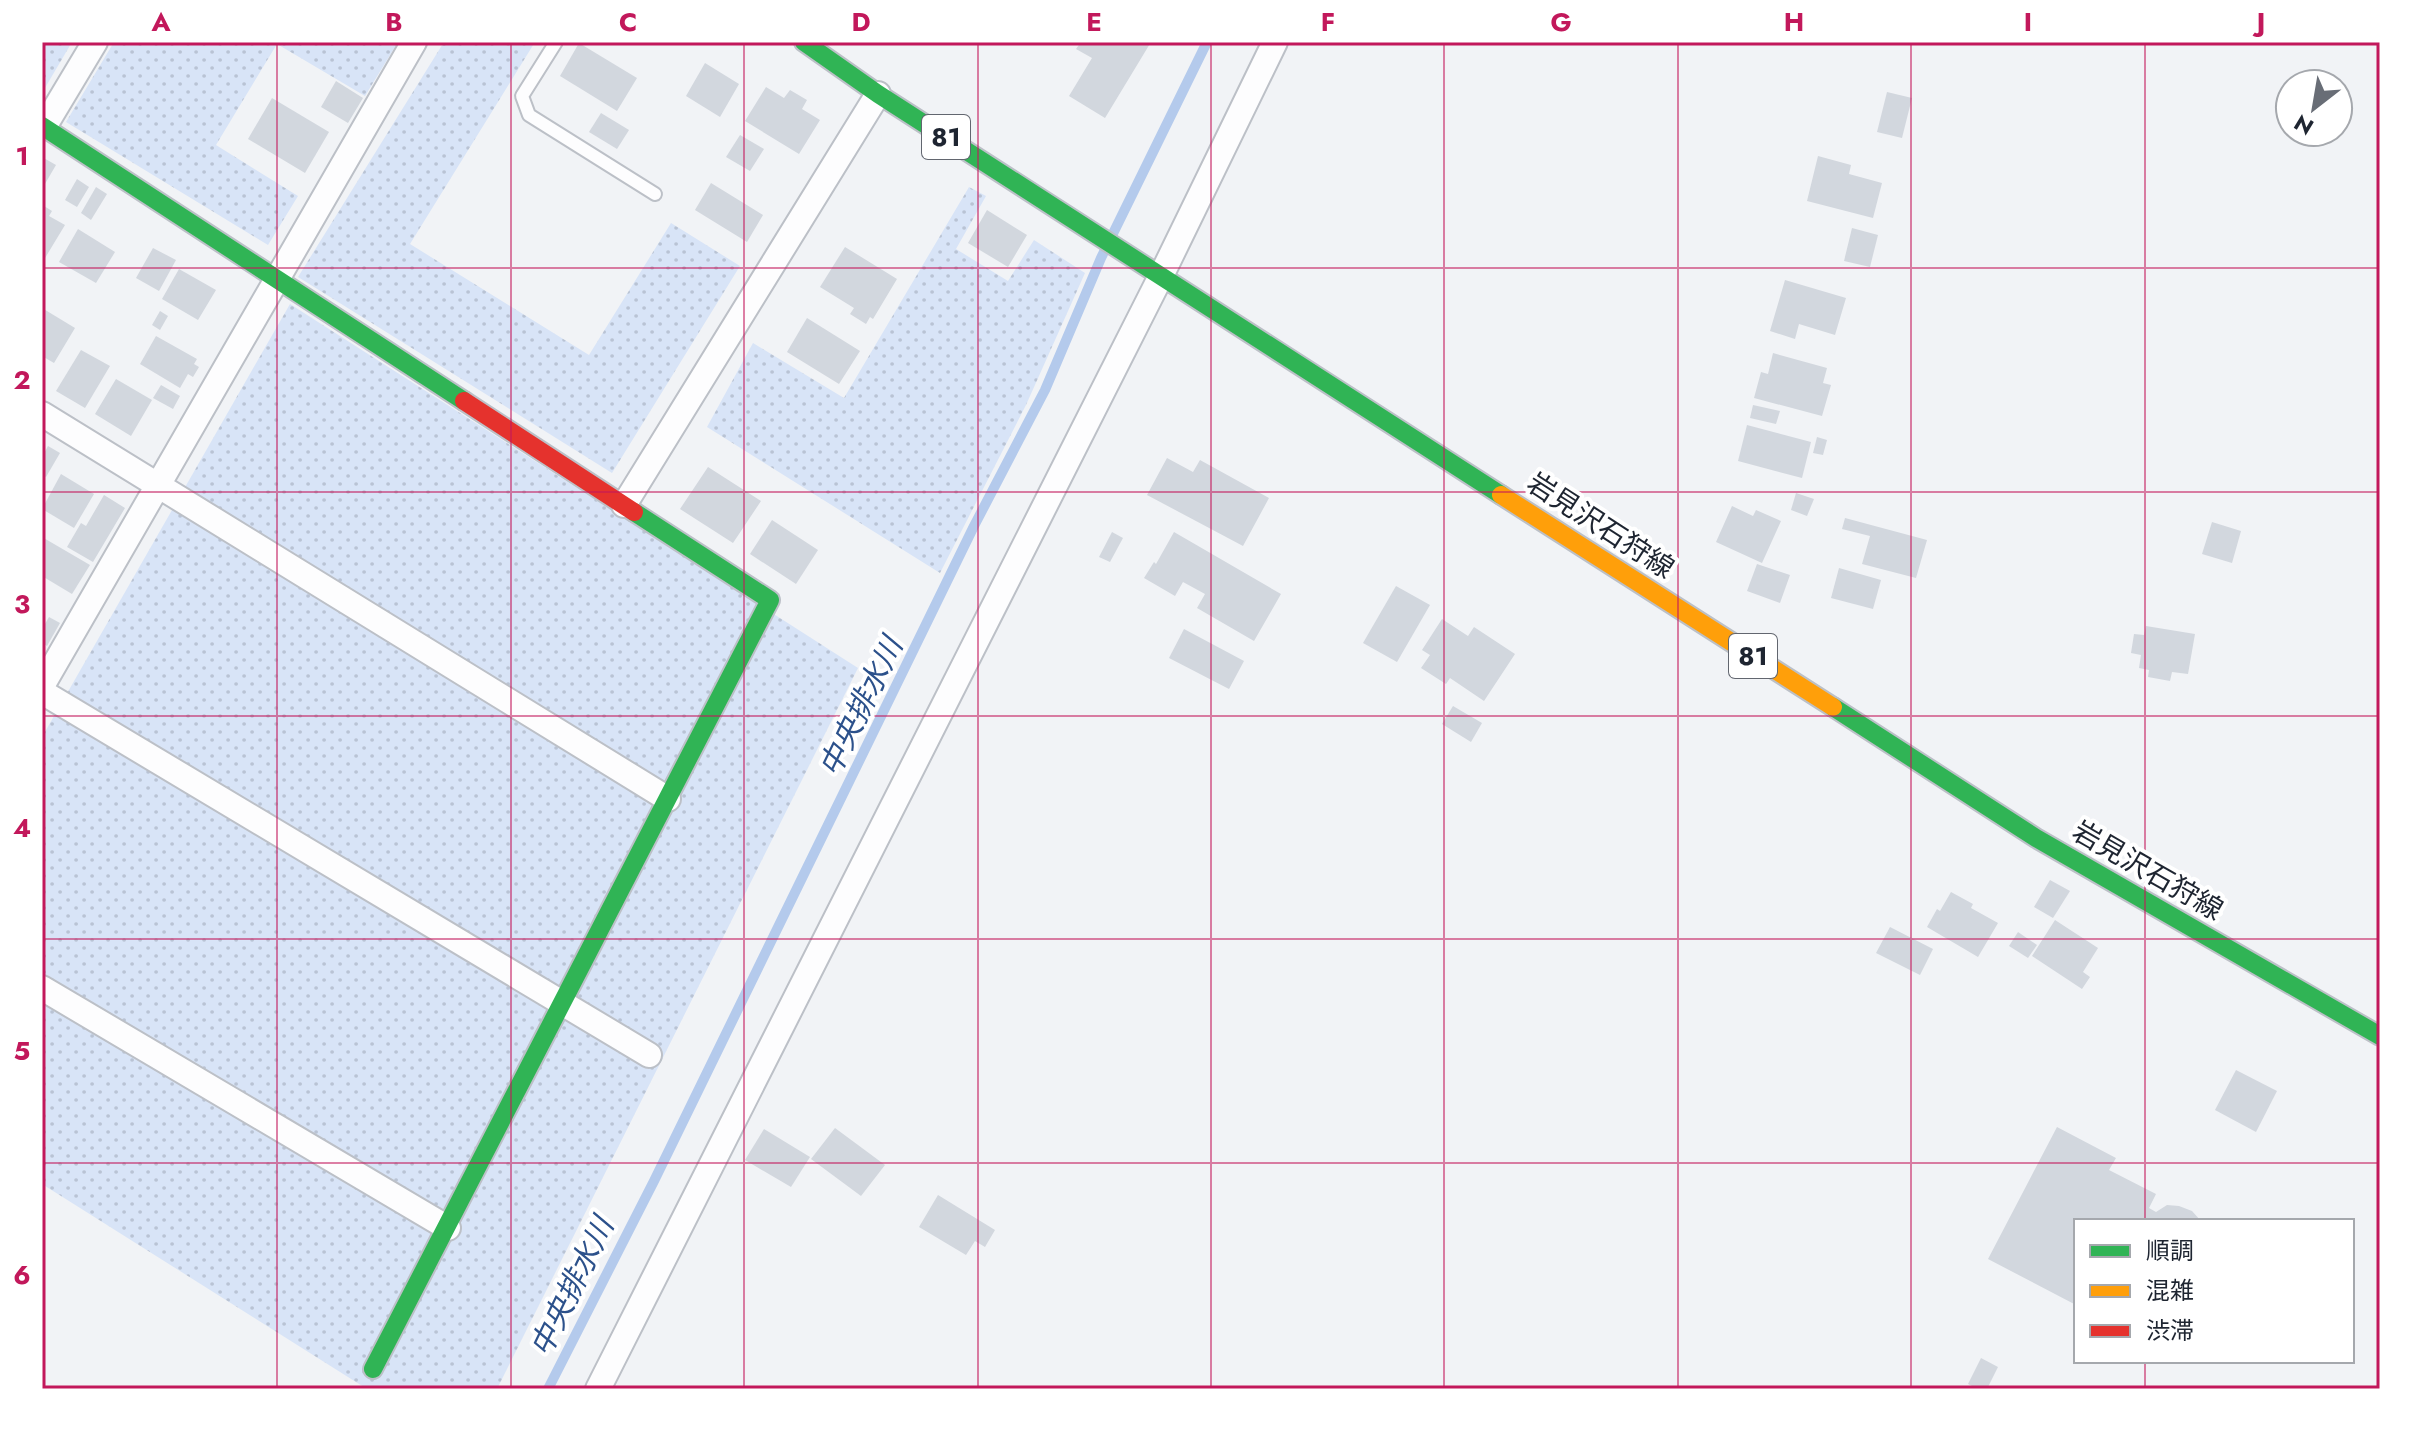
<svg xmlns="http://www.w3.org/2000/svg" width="2422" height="1431" font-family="Jost,'Noto Sans JP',sans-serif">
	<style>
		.grass { fill: url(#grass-dots) }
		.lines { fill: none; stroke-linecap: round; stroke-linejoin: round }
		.stream { stroke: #b4caec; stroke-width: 10 }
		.building { fill: #d2d7de }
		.lane-casing { stroke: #bcc0c7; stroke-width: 16 }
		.street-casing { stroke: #bcc0c7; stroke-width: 28 }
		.fast-casing { stroke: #bcc0c7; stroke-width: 22 }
		.slow-casing { stroke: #bcc0c7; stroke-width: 22 }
		.jam-casing { stroke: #bcc0c7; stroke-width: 22 }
		.lane { stroke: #fdfdfe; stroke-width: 12 }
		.street { stroke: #fdfdfe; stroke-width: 24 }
		.fast { stroke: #30b455; stroke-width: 18 }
		.slow { stroke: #ff9f0a; stroke-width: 18 }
		.jam { stroke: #e5322d; stroke-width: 18 }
		.grid { fill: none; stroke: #c2185b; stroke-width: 2; stroke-opacity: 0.55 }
		.labels { text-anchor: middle; stroke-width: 8; stroke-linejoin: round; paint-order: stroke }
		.shield { fill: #fff; stroke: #62666f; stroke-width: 2 }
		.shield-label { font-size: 26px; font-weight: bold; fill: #1e2531 }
		.street-label { font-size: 28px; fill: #1e2531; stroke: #fff }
		.water-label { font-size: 30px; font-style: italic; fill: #2c518b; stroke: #fff }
		.neatline { fill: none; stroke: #c2185b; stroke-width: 3 }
		.grid-label { font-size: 26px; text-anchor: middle; font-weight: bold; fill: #c2185b }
	</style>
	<defs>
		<pattern id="grass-dots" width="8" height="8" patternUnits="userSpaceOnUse" patternTransform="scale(2)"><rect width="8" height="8" fill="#d8e4f7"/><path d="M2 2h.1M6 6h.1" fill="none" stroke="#b9c3d4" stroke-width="1.8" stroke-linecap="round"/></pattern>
	</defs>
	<rect width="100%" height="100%" fill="#f1f3f6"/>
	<g class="grass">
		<polygon points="42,42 72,42 42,93"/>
		<polygon points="114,42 398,42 365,96 277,44 216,145 298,196 268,245 66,122"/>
		<polygon points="444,42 535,42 410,244 589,355 671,223 740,266 612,473 298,277"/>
		<polygon points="969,187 986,196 956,249 1008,281 1034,240 1085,273 1026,405 940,573 707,427 753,343 844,398"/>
		<polygon points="290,304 858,668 497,1389 367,1389 42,1184 42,737"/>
	</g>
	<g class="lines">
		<polyline class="stream" points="548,1389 654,1181 974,526 1045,390 1101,258 1207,42"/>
	</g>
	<g class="building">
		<polygon points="1081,42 1151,42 1105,118 1069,96 1092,58 1076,49"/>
		<polygon points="579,43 637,78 617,111 560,76"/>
		<polygon points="705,63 739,84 720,117 686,96"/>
		<polygon points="336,81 363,98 348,123 321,107"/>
		<polygon points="766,87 784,98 790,90 807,100 802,109 820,120 799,154 745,121"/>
		<polygon points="1887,92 1912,98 1902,138 1877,132"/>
		<polygon points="272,98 329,132 305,173 248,139"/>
		<polygon points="601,113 629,130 617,149 589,132"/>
		<polygon points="740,135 764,149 750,171 726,157"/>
		<polygon points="1818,156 1851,165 1849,174 1882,183 1873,218 1807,201"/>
		<polygon points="42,157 56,165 42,189"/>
		<polygon points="77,179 89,187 77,207 65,200"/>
		<polygon points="711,183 763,215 747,242 695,210"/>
		<polygon points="96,187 107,194 91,220 81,213"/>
		<polygon points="44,206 52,211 49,216 65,225 42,263"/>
		<polygon points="987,210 1027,235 1008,267 968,243"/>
		<polygon points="1852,228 1878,235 1870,267 1844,261"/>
		<polygon points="78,229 115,252 96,283 59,262"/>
		<polygon points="845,247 897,279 873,319 870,317 866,324 850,314 854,308 820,287"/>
		<polygon points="153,248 176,260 159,291 136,278"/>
		<polygon points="179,269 216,290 198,320 162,299"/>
		<polygon points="1785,280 1846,298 1835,335 1799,324 1795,339 1770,331"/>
		<polygon points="42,308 75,328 54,363 42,356"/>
		<polygon points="160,311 168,316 160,330 152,325"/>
		<polygon points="807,318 860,351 839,384 787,352"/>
		<polygon points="156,336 197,359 194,364 199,367 193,377 188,374 180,388 140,364"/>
		<polygon points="81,350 110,366 85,408 56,391"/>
		<polygon points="1773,353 1827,368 1823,383 1831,385 1822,416 1754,398 1761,372 1768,374"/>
		<polygon points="116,379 152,400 131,436 95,414"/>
		<polygon points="161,385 180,396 173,409 153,398"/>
		<polygon points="1753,405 1780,411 1776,424 1750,418"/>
		<polygon points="1747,425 1811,442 1802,478 1738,461"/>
		<polygon points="1817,437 1827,440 1823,455 1813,453"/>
		<polygon points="48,446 60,453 46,477 42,475 42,457"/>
		<polygon points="1167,458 1193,472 1200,460 1269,498 1243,546 1147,495"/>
		<polygon points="708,467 761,501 733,543 680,509"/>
		<polygon points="61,474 94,494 74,528 42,509"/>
		<polygon points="1796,493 1814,499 1807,516 1791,510"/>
		<polygon points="104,495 125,508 93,562 67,547 81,523 86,526"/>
		<polygon points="1732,506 1753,516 1756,510 1781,521 1762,563 1716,542"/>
		<polygon points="1845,518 1927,540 1916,578 1862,564 1870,536 1842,529"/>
		<polygon points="772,520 818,550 796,584 750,554"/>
		<polygon points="2212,522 2241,531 2232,563 2202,554"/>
		<polygon points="1112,532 1123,538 1110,562 1099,557"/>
		<polygon points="1174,532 1281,594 1254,641 1197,608 1205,594 1183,582 1175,596 1144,578 1154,562 1156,564"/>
		<polygon points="42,537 90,565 72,594 42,576"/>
		<polygon points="1757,564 1790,575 1780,603 1747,591"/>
		<polygon points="1839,568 1881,580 1873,609 1831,598"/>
		<polygon points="1396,586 1430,605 1397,662 1363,643"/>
		<polygon points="49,617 60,623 47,646 42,643 42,629"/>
		<polygon points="1442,619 1468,636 1474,627 1515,654 1484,701 1450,678 1446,684 1421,668 1430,655 1422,650"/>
		<polygon points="2146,626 2195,634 2188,674 2172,672 2170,681 2148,677 2149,670 2139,668 2141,655 2131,653 2134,634 2144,635"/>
		<polygon points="1184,629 1244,661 1229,689 1169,658"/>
		<polygon points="1453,706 1482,723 1471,742 1442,724"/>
		<polygon points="2050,880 2070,891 2053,918 2034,907"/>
		<polygon points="1951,892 1973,904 1971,908 1998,923 1978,957 1927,927 1937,909 1940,911"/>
		<polygon points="2055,920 2098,948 2083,972 2090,977 2082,989 2032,956"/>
		<polygon points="1890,927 1933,949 1920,975 1876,953"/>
		<polygon points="2018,932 2037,945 2028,958 2009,946"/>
		<polygon points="2236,1070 2277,1091 2256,1132 2215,1110"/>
		<polygon points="2057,1127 2116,1158 2109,1170 2156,1194 2149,1208 2156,1212 2167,1205 2179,1206 2192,1211 2201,1221 2076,1221 2076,1305 1988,1259"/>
		<polygon points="835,1128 885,1165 861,1196 811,1159"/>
		<polygon points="764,1129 810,1157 791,1187 745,1160"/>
		<polygon points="938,1195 995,1230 985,1247 975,1241 966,1255 919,1227"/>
		<polygon points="1981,1358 1998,1367 1987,1389 1978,1389 1968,1384"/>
	</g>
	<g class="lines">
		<defs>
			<polyline id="lane" points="556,42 522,96 529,115 655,194"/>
			<g id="street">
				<polyline points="44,127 95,42"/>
				<polyline points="42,414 668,799"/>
				<polyline points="624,505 878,94"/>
				<polyline points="42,686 414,42"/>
				<polyline points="42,692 649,1055"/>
				<polyline points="42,988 448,1228"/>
				<polyline points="598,1389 1161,276 1275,42"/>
			</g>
			<g id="fast">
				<polyline points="804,42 878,94 1501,495"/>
				<polyline points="42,126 464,401"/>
				<polyline points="1833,707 2036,838 2380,1036"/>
				<polyline points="373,1369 770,600 634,512"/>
			</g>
			<polyline id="slow" points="1501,495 1833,707"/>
			<polyline id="jam" points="464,401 634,512"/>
		</defs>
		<use href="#lane" class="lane-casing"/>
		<use href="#street" class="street-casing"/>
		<use href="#fast" class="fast-casing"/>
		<use href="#slow" class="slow-casing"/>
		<use href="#jam" class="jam-casing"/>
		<use href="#lane" class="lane"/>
		<use href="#street" class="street"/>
		<use href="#fast" class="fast"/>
		<use href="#slow" class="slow"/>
		<use href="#jam" class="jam"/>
	</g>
	<path class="grid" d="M277 42V1389M511 42V1389M744 42V1389M978 42V1389M1211 42V1389M1444 42V1389M1678 42V1389M1911 42V1389M2145 42V1221M42 268H2380M42 492H2380M42 716H2380M42 939H2380M42 1163H2380M2145 1361V1389"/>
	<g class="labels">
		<g class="shield">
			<rect x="922" y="115" width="48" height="44" rx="6"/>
			<rect x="1729" y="634" width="48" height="44" rx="6"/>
		</g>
		<g class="shield-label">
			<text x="946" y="146">81</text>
			<text x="1753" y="665">81</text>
		</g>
		<g class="street-label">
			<text transform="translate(1601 525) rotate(33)" y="10">岩見沢石狩線</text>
			<text transform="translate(2148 870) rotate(30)" y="10">岩見沢石狩線</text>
		</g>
		<g class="water-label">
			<text transform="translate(861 707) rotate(-64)" y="10">中央排水川</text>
			<text transform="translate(572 1287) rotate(-64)" y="10">中央排水川</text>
		</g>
	</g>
	<rect width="2422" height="1431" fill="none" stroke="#ffffff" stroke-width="88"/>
	<rect x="2074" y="1219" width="280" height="144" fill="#ffffff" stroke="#a5a8ad" stroke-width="2"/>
	<rect x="2090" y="1245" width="40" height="12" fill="#30b455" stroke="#a5a8ad" stroke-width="2"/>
	<text x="2146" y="1259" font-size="24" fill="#1e2531">順調</text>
	<rect x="2090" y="1285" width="40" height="12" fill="#ff9f0a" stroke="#a5a8ad" stroke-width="2"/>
	<text x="2146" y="1299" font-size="24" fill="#1e2531">混雑</text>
	<rect x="2090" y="1325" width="40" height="12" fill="#e5322d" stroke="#a5a8ad" stroke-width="2"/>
	<text x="2146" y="1339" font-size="24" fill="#1e2531">渋滞</text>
	<g transform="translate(2314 108) rotate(211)"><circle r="38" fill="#ffffff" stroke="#a5a8ad" stroke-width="2"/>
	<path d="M0-6L14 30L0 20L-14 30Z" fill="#686d76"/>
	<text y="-12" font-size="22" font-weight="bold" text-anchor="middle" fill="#1e2531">N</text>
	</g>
	<rect x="44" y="44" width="2334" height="1343" class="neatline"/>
	<g class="grid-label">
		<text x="161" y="31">A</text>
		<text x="394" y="31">B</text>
		<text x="628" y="31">C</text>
		<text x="861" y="31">D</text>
		<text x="1094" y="31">E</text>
		<text x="1328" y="31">F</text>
		<text x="1561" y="31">G</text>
		<text x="1794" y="31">H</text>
		<text x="2028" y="31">I</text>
		<text x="2261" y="31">J</text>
		<text x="22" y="165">1</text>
		<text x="22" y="389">2</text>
		<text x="22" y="613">3</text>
		<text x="22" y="837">4</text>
		<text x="22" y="1060">5</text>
		<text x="22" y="1284">6</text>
	</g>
</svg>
